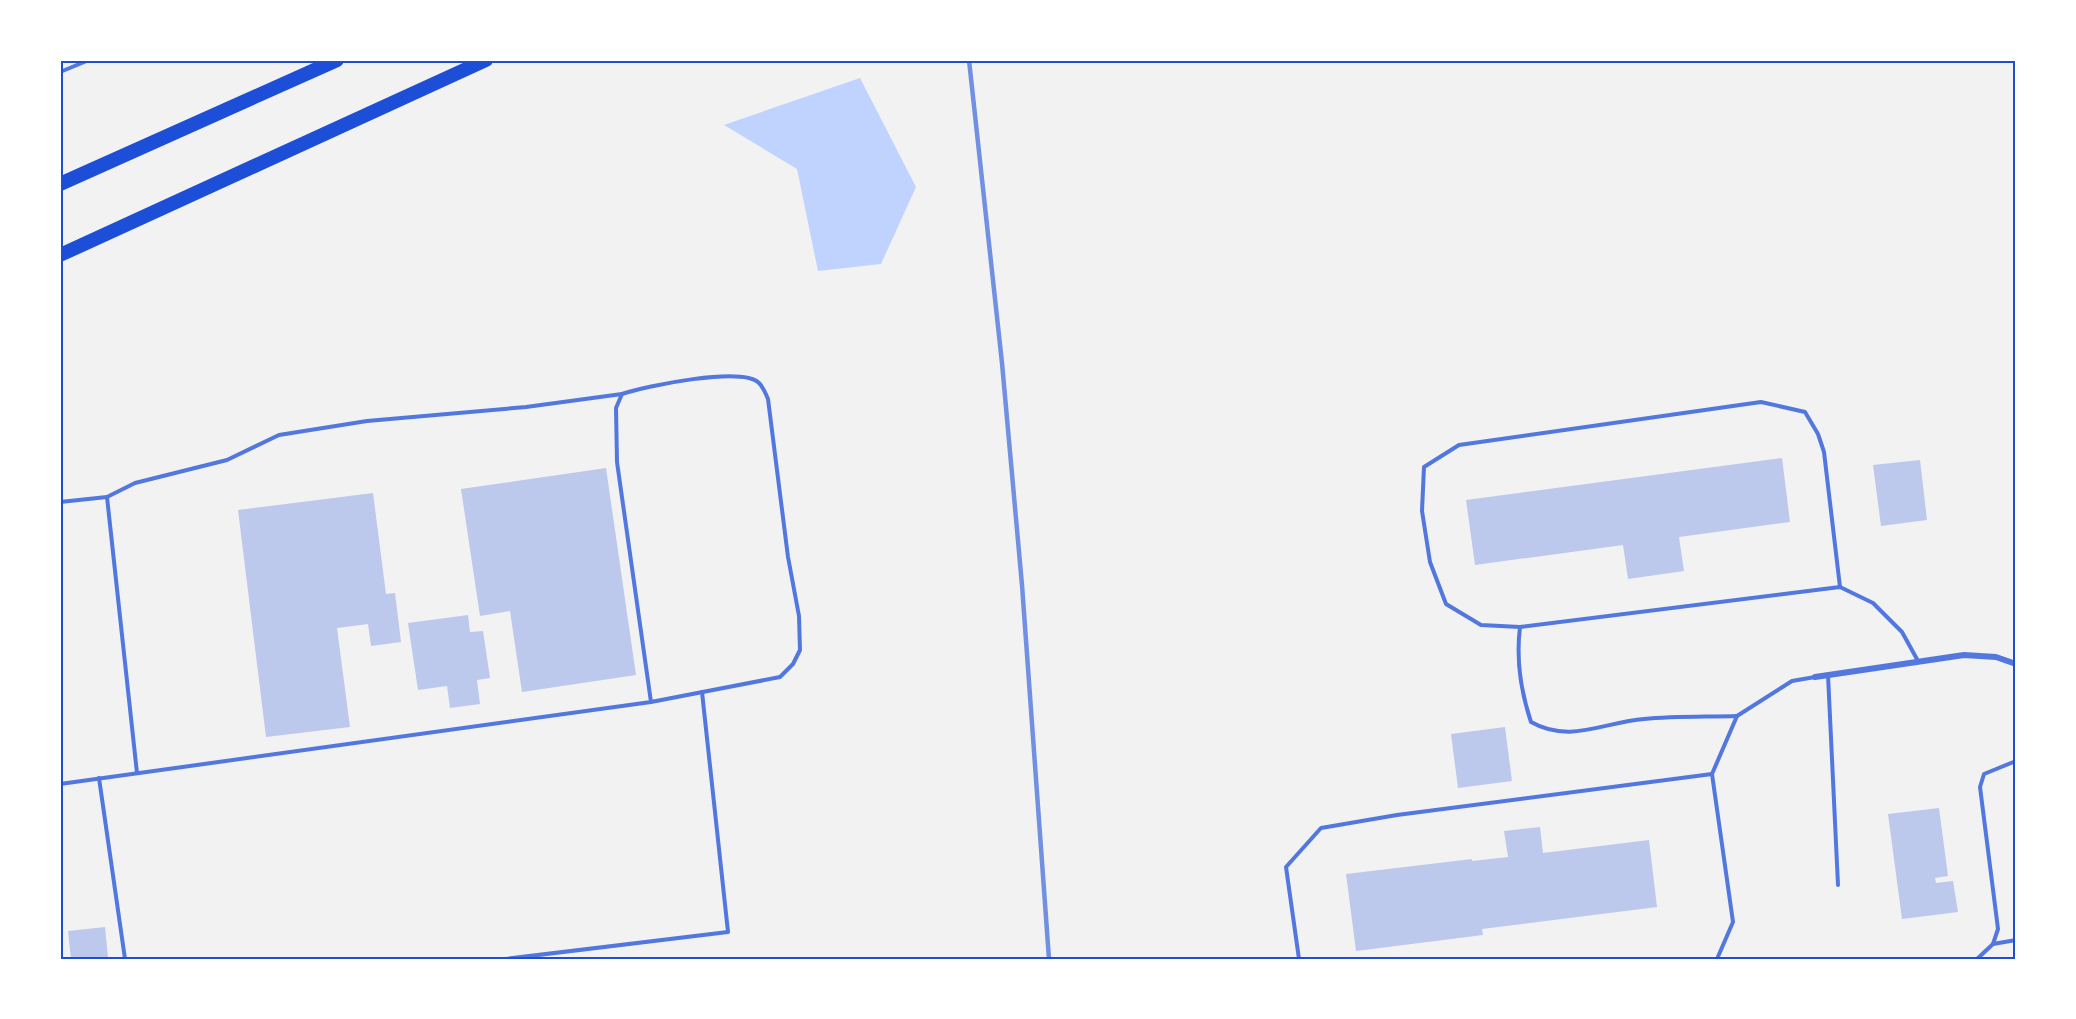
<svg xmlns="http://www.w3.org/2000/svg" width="2076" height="1019" font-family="Roboto,sans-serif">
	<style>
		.water { fill: #bfd3fe }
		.building { fill: #bdc9ec }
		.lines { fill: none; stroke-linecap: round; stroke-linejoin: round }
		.service { stroke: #5277de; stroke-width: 4 }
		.minor { stroke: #5277de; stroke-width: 6 }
		.motorway { stroke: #1d4ed8; stroke-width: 14 }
		.rail { stroke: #7290e2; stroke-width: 4.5 }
		.neatline { fill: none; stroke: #1d4ed8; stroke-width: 2 }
	</style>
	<rect width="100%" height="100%" fill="#f2f2f2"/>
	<polygon class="water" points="860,78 916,187 881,264 818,271 797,169 724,125"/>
	<g class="building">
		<polygon points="1782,458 1790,522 1679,537 1684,571 1628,579 1623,545 1475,565 1466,500"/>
		<polygon points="1920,460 1927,520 1881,526 1873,465"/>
		<polygon points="606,468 636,675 522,692 510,611 480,616 461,489"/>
		<polygon points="373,493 386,594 395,593 401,642 371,646 368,624 337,628 350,727 266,737 238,510"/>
		<polygon points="468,615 470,632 483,631 490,678 477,680 480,704 450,708 447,686 418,690 408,623"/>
		<polygon points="1505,727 1512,781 1458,788 1451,734"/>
		<polygon points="1939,808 1948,876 1935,878 1936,883 1953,881 1958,912 1902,919 1888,814"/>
		<polygon points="1540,827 1543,853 1649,840 1657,907 1482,929 1483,935 1356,951 1346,874 1472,859 1472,861 1508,857 1504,831"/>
		<polygon points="105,927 108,957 71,959 68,931"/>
	</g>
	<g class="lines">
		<g class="service">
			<polyline points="60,72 89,60"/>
			<polyline points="107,497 135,483 227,460 279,435 367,421 526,407 622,394"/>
			<polyline points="60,502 107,497 137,773"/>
			<polyline points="1520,627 1481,625 1446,604 1430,562 1422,511 1424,467 1459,445 1761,402 1805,412 1818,434 1824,452 1840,587"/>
			<polyline points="1828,675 1838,885"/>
			<path d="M1737 716C1706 717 1675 716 1644 719 1604 722 1570 744 1531 722 1521 692 1516 659 1520 627L1840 587 1873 603 1902 632 1918 661"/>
			<polyline points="99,778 125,959"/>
			<path d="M60 784 651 702 780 677 793 664 800 650 799 616 788 557 768 399C766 394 763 387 759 383 742 366 646 386 622 394L616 408 617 462 651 702"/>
			<polyline points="1993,944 2016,940"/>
			<polyline points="505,959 728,932 702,692"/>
			<polyline points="1299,959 1286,867 1321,828 1397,815 1712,774"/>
			<polyline points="1717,959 1733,922 1712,774 1737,716 1792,681 1815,677"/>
			<polyline points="1977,959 1993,944 1998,929 1980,787 1984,774 2016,761"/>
		</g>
		<polyline class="minor" points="1815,677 1964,655 1996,657 2016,664"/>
		<g class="motorway">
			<polyline points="60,184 337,60"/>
			<polyline points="60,255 486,60"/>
		</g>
		<polyline class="rail" points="969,60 1002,363 1022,585 1049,959"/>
	</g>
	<rect width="2076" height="1019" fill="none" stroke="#ffffff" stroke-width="123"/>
	<rect x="62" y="62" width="1952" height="896" class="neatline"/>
</svg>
